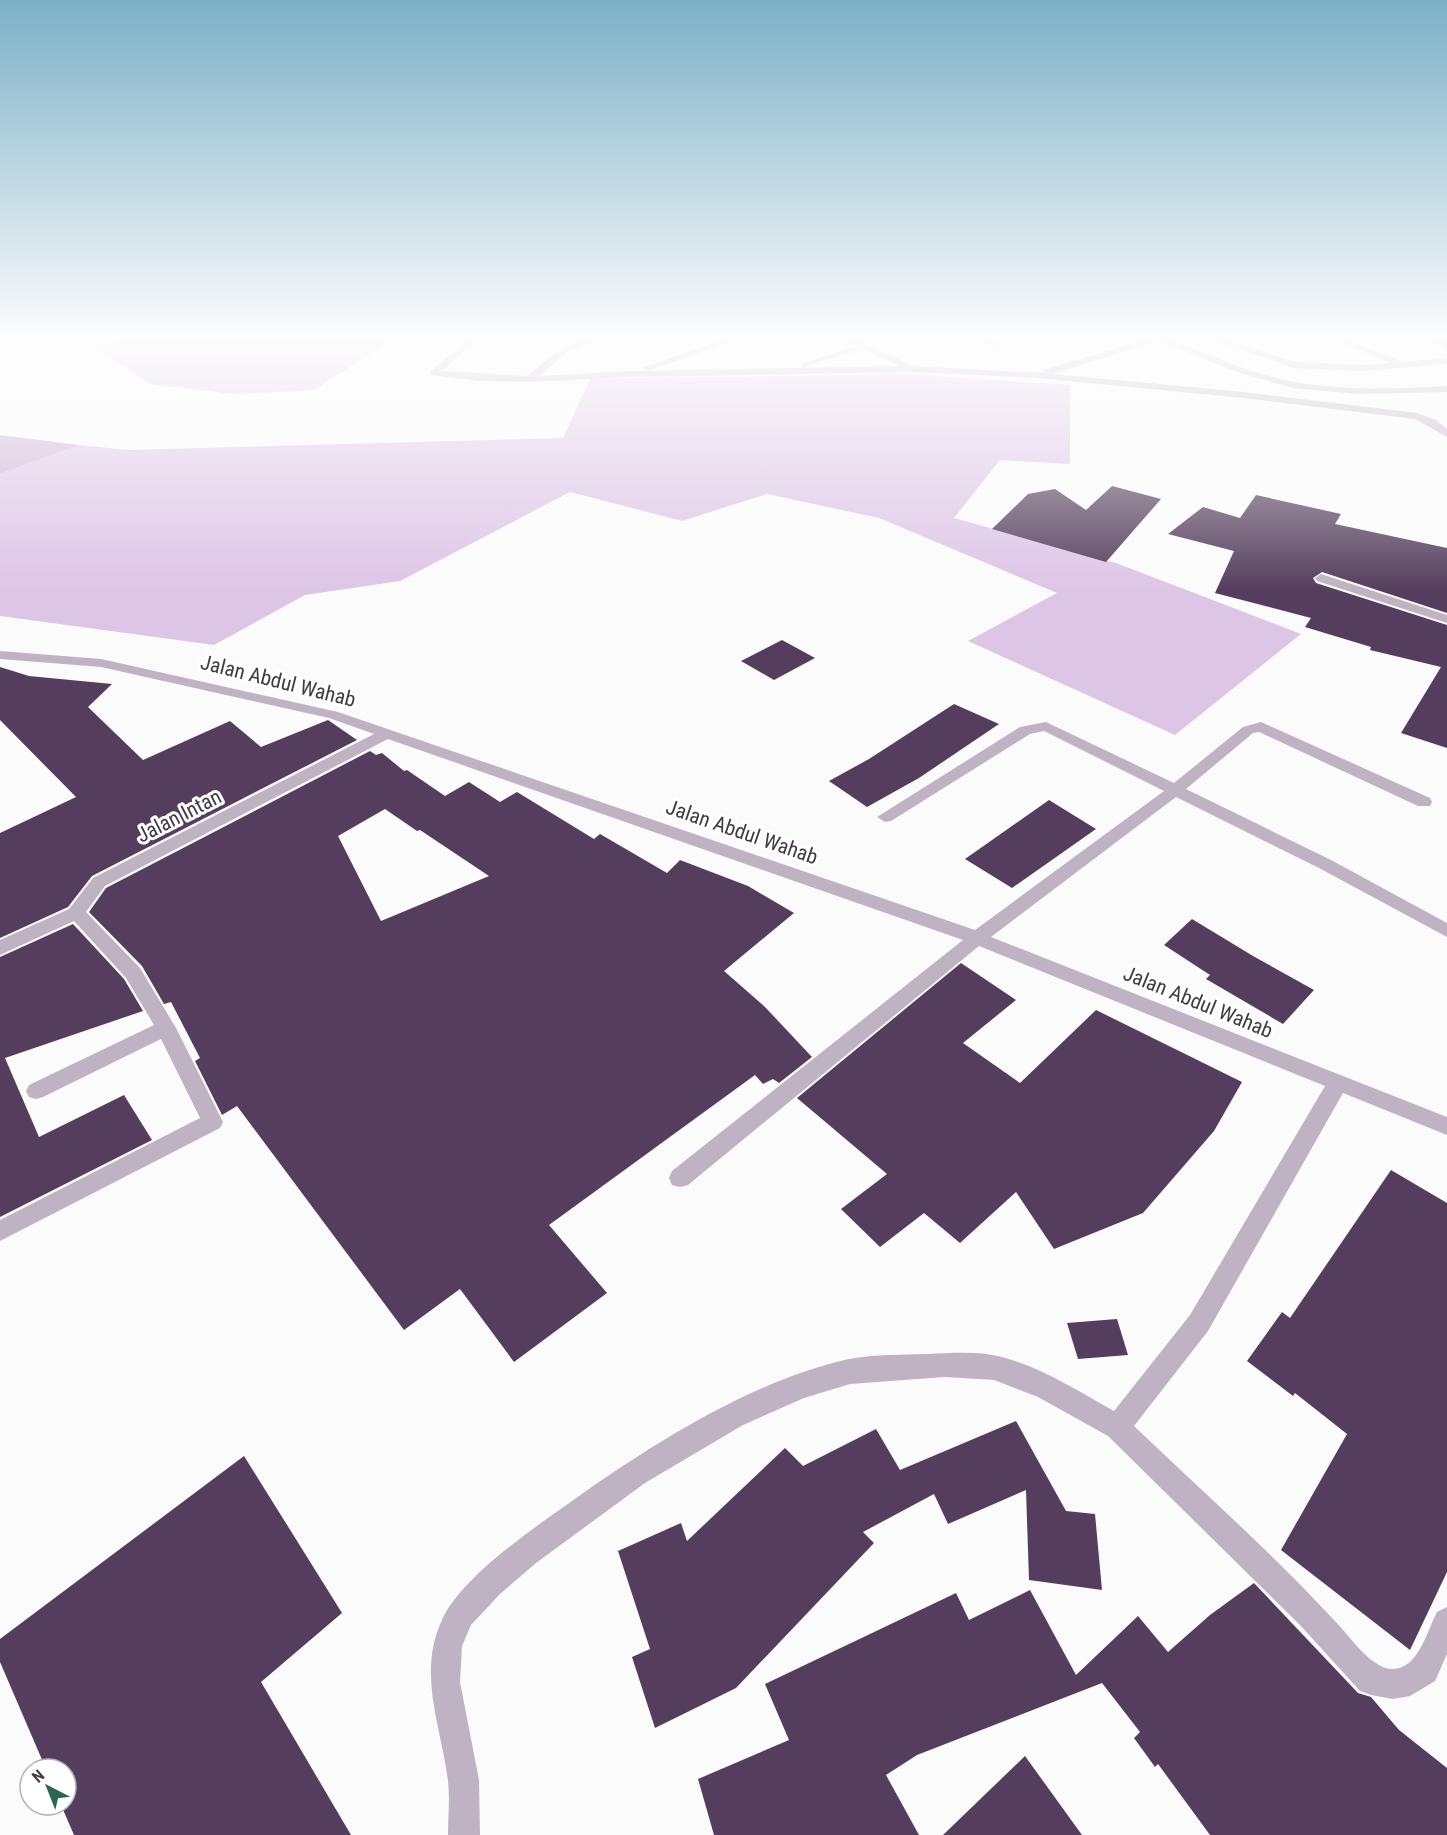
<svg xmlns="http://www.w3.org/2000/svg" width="1447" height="1835" font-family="'Roboto Condensed',sans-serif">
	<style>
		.green { fill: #ddc5e6 }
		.forest { fill: #ccb1d5 }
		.building { fill: #553e5d; fill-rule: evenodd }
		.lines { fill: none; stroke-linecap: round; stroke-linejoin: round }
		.minor { fill: #bfb3c3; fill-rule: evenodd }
		.labels { text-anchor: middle; stroke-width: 6; stroke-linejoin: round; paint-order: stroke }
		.street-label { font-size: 21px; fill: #423945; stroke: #fff }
	</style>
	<rect width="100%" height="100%" fill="#fbfbfb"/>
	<g class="green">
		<polygon points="173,334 400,334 314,390 234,394 150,384 91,345"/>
		<polygon points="905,374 1070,385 1070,464 1000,460 954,518 1116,563 1301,634 1175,735 968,641 1057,593 879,518 767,494 682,521 570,492 400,581 305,595 214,645 0,616 0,474 79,445 128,450 563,438 590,379"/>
	</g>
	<polygon class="forest" points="0,435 79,445 0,474"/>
	<g class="building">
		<polygon points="1112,486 1161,499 1106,562 992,529 1028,494 1055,489 1086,510"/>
		<polygon points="1256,495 1341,514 1335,524 1447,548 1447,613 1322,572 1313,578 1316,583 1447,625 1447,748 1401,733 1441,667 1370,650 1371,647 1305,627 1311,618 1215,593 1234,551 1168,534 1203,507 1240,518"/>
		<polygon points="782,640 815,658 774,680 741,661"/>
		<polygon points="0,667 29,676 112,684 88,707 143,760 230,721 261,747 328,720 357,740 92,876 68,907 0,938 0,833 76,797 0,720"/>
		<polygon points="954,704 999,724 919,778 867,807 829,781 869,759"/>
		<path d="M370 751 376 755 382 753 404 771 407 770 445 796 469 782 500 802 517 792 594 839 600 834 667 873 680 860 748 886 794 913 724 971 765 1007 812 1057 779 1083 773 1079 763 1084 755 1075 549 1225 607 1293 514 1362 460 1289 404 1330 237 1106 222 1115 195 1061 200 1058 171 1002 164 1004 142 966 89 912 106 888ZM385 809 417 831 420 830 489 876 381 921 338 836Z"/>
		<polygon points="1049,800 1096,829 1012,888 965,859"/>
		<polygon points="1192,919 1253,956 1314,990 1283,1024 1206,979 1210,975 1164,945"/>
		<polygon points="73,924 124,979 143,1011 5,1058 39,1137 124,1095 152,1140 0,1217 0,957"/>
		<polygon points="961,963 1016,1000 963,1043 1020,1083 1096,1010 1242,1082 1214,1131 1143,1213 1054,1249 1016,1192 960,1243 924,1213 880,1247 841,1209 887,1174 797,1098"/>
		<polygon points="1391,1170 1447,1203 1447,1572 1410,1650 1281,1550 1347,1434 1295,1393 1293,1396 1247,1361 1282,1312 1290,1318"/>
		<polygon points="1117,1319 1128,1355 1078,1359 1067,1323"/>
		<polygon points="1016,1421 1066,1511 1095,1514 1102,1590 1029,1580 1026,1490 948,1524 934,1494 863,1532 874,1543 736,1688 655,1728 632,1657 650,1649 618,1551 681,1523 687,1541 785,1448 803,1466 876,1429 900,1470"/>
		<polygon points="244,1456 342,1613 261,1682 351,1835 74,1835 61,1805 66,1805 66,1769 46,1769 0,1662 0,1639"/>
		<polygon points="1254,1583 1358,1693 1371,1697 1399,1730 1447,1768 1447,1835 1210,1835 1158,1764 1155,1767 1134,1738 1140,1732 1102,1683 917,1755 886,1775 919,1835 714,1835 698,1779 789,1740 765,1684 956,1593 969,1620 1030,1590 1076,1675 1138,1616 1168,1652 1210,1615"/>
		<polygon points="1025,1756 1082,1835 943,1835"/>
	</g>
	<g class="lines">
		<g class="minor">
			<path d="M475 334H484L442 371 528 376C552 353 579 334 614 334L569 351 539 376 630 371 900 366 863 349 803 367V363L856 346 833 334H844L913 366 1043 373 1044 370 1156 336 1174 334 1168 338C1209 355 1250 374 1295 382 1345 391 1396 389 1447 386V392L1359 394 1293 388 1240 373 1159 341 1052 374 1244 392 1417 413 1436 420 1447 429V437L1415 419 1244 398 1037 378 914 372 630 377 530 382 480 381 431 375V371Z"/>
			<polygon points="739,334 752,334 650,370 642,368"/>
			<polygon points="967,334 979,334 1002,345 995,347"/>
			<polygon points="1196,334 1209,334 1295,362 1362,365 1390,363 1326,336 1339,334 1338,336 1402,362 1447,358 1447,364 1362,371 1294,368"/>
			<polygon points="1415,334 1426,334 1447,343 1447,349"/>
			<polygon points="1321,574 1447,615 1447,623 1317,581 1315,578"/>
			<path d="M0 651 101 659 338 712 975 930 1164 791 1044 731 1030 734 891 821 885 822 877 817 1020 727 1046 722 1174 783 1243 727 1261 722 1430 798 1432 802 1430 806H1418L1259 732 1253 733 1186 789 1331 860 1447 923V937L1319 868 1176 797 991 937 1447 1117V1135L1343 1093 1208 1331 1134 1426C1201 1490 1271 1552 1334 1620 1349 1635 1370 1668 1392 1669 1418 1670 1427 1631 1437 1612L1447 1607V1654L1435 1681 1410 1696 1393 1699 1371 1695 1360 1691 1300 1625 1108 1436 1038 1397 994 1380 945 1377 850 1384 804 1398 743 1425 645 1483 536 1563 500 1594 471 1625 462 1646 460 1682 479 1780 480 1835H448C448 1817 450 1799 448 1781 441 1726 417 1673 442 1620 461 1577 534 1528 572 1501 651 1445 753 1380 849 1359 875 1354 902 1355 928 1354 953 1353 978 1351 1002 1357 1042 1368 1078 1391 1114 1411L1190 1315 1325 1086 979 946 688 1185 680 1187 672 1185 669 1178 672 1171 963 940 388 739 105 886 86 912 140 968 176 1028 223 1122 220 1128 0 1241V1220L200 1118 161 1039 43 1097 36 1099 29 1097 26 1091 29 1085 154 1025 126 978 74 921 0 955V940L69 909 93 878 374 734 329 718 101 667 0 659Z"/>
		</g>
	</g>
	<linearGradient id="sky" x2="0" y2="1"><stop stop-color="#7cb0c7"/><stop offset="0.57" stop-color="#fdfdfd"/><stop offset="1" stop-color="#fdfdfd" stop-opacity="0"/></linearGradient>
	<rect width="1447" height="591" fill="url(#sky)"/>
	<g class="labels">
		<g class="street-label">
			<text transform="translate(278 681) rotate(14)" y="7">Jalan Abdul Wahab</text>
			<text transform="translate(179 816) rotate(-27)" y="7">Jalan Intan</text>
			<text transform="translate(742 832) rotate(19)" y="7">Jalan Abdul Wahab</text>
			<text transform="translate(1198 1002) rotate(22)" y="7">Jalan Abdul Wahab</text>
		</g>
	</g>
	<g transform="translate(48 1787) rotate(318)"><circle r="28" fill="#ffffff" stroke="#b3b0b5" stroke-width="1.5"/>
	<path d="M0-4.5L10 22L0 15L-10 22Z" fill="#2b6650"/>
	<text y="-9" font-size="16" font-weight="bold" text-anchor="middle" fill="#423945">N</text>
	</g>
</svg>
